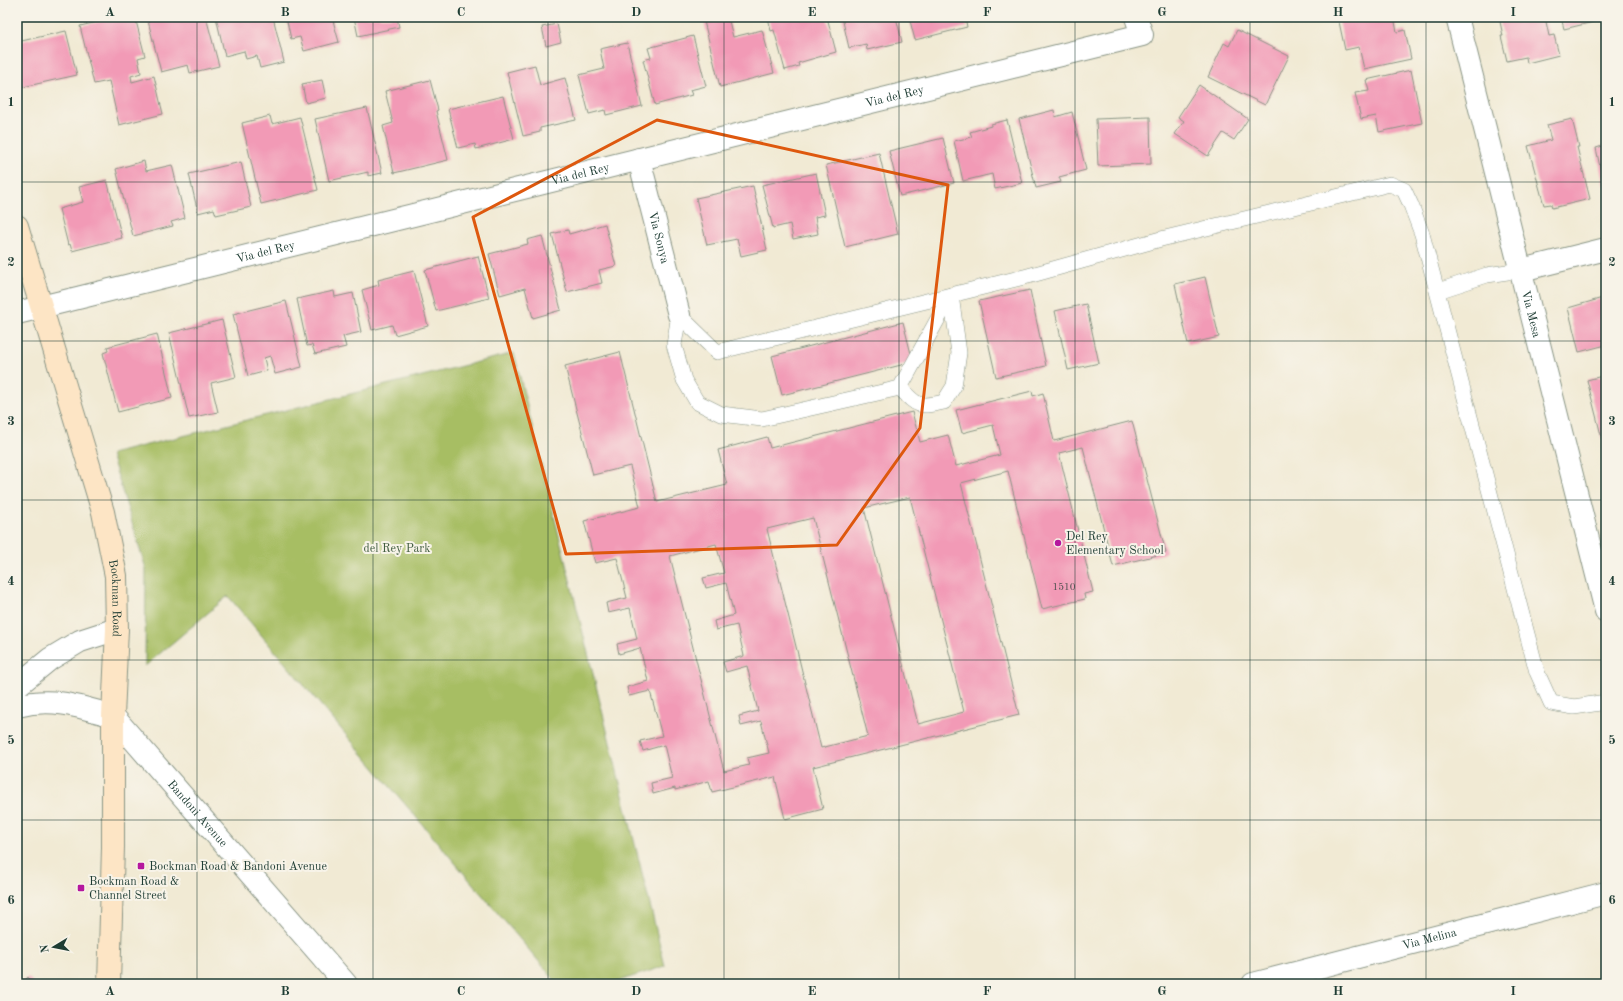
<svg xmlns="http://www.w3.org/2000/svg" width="1623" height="1001" font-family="'Old Standard TT',serif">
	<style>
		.green { fill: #a7be63; stroke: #637e4c }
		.building { fill: #f29ab6; fill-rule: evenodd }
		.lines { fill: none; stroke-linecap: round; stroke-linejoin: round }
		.lane-casing { stroke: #889484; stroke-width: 16 }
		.street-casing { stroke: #889484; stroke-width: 24 }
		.secondary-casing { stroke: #889484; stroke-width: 24 }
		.lane { stroke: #fff; stroke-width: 15 }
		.street { stroke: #fff; stroke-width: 22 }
		.secondary { stroke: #fde5c5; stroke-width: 22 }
		.marked { fill: none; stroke: #de580e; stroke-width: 3; stroke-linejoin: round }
		.grid { fill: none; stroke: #1f3d34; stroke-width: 1; stroke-opacity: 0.55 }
		.poi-dot { fill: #b5179e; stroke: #f7f3e8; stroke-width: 1.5 }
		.labels { text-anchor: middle; stroke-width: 4; stroke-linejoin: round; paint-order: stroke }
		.number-label { font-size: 10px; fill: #545454 }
		.street-label { font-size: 12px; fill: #1f3d34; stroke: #f7f3e8 }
		.poi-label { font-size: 12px; fill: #1f3d34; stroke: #f7f3e8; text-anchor: start }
		.park-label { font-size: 12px; fill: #415d40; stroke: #f7f3e8 }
		.neatline { fill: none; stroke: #1f3d34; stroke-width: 1.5 }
		.grid-label { font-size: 13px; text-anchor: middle; font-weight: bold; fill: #1f3d34 }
	</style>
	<rect width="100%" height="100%" fill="#f7f3e8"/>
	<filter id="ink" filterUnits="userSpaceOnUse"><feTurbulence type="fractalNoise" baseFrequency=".025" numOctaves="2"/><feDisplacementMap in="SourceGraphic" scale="8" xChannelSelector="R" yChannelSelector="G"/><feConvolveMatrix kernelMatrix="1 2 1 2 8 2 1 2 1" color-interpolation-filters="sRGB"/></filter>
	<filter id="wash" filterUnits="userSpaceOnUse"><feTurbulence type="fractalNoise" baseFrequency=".012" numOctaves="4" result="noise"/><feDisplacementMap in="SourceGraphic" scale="16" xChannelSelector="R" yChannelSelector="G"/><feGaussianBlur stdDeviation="0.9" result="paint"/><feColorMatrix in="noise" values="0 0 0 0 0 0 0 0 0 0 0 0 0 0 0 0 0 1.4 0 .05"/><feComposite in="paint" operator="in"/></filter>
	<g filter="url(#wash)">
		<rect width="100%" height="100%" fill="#f1ead4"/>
		<polygon class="green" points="514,353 665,966 610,984 558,984 228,596 145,666 146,569 111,454"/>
		<g id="blocks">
			<g class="building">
				<polygon points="120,17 135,17 145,56 138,58 141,73 131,76 132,82 154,76 163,114 119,125 109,81 94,84 80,26"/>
				<polygon points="147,17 206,17 219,66 190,73 188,65 161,72"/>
				<polygon points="216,17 273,17 284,62 260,68 257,56 246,59 244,51 225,56"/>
				<polygon points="286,17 332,17 339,42 304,51 300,37 291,39"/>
				<polygon points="354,17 397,17 399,27 358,36"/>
				<polygon points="703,17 728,17 733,37 762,30 774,73 720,87"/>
				<polygon points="768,17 827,17 836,52 798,63 799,66 785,70 774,30 771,31"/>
				<polygon points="842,17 896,17 902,42 867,50 866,44 849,48"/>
				<polygon points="909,17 965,17 967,27 915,40"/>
				<polygon points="1338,17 1394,17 1397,32 1405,30 1411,59 1364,69 1359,47 1345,50"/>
				<polygon points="1499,17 1545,17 1549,36 1554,35 1559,55 1527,63 1526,57 1507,61 1501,36 1503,36"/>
				<polygon points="1561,17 1606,17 1606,19 1564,29"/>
				<polygon points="557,24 561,42 546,46 542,27"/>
				<polygon points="1237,30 1289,56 1265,105 1208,77 1224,43 1229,46"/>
				<polygon points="66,31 77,75 23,87 17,62 17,42"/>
				<polygon points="693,36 706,86 690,90 692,95 655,105 643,60 651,58 648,48"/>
				<polygon points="627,43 642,106 606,115 605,110 589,114 579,75 604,69 600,49"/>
				<polygon points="535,65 540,85 565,78 576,120 540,128 540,132 523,136 507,72"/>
				<polygon points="1411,70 1422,123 1379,132 1376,116 1361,119 1355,93 1369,91 1366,80"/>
				<polygon points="322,80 326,98 306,103 302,84"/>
				<polygon points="430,80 438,110 436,111 448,160 394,173 383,126 393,123 385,91"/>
				<polygon points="1199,85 1248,119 1234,140 1223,133 1208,156 1175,134 1184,121 1178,117"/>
				<polygon points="503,96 514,139 476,149 475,144 458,148 448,109"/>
				<polygon points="367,108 382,173 368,176 368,172 329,181 315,119"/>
				<polygon points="1054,110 1055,117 1072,112 1086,170 1059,177 1061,182 1036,188 1019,119"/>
				<polygon points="270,116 272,124 300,117 318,190 261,204 242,123"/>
				<polygon points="1150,117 1151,164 1098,166 1096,119"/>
				<polygon points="1572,119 1579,147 1577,147 1590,199 1552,208 1551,204 1544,205 1528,146 1551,140 1547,125"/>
				<polygon points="1007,120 1022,183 995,189 992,174 963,181 954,141 972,137 970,132 991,126 991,124"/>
				<polygon points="943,138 954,183 900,196 889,151"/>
				<polygon points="1606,145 1606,186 1604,186 1596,148"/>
				<polygon points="879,153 898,234 845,247 826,165"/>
				<polygon points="144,161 146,171 172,165 185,218 171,222 173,226 133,236 116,169"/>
				<polygon points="241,162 251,207 216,215 214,209 198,213 189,174"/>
				<polygon points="816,173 825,215 815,217 818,234 793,239 790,224 773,228 762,185"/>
				<polygon points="107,180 122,238 72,251 70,244 68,245 59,209 83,202 79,187"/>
				<polygon points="753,186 767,250 741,256 737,239 707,245 696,198"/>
				<polygon points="605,224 616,266 599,270 602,283 567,292 552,234 568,230 569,234"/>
				<polygon points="542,236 561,310 533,318 525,288 500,295 489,254 528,244 527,240"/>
				<polygon points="478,256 489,298 436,311 425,270"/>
				<polygon points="414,271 428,326 395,335 392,325 372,330 362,290 379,285 378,280"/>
				<polygon points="1205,277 1219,337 1188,344 1175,284"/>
				<polygon points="1030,290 1046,366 996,377 979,301"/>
				<polygon points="334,291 335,297 353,293 361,332 343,336 346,347 315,354 312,345 307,346 297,299"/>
				<polygon points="1606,297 1606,345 1579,352 1568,308"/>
				<polygon points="286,301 302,367 275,374 270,356 264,358 267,371 248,376 233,314"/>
				<polygon points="1086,304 1099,363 1068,370 1055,311"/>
				<polygon points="222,320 236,377 211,383 218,412 189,418 169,333"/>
				<polygon points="903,322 913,362 782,395 772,356"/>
				<polygon points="157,334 172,398 118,412 103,353 108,351 107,347"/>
				<path d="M620 352 657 502 727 485 718 450 767 437 770 448 912 412 920 442 948 435 956 466 1000 455 993 425 962 433 956 410 1032 391 1033 396 1043 393 1054 441 1132 421 1166 553 1113 566 1083 447 1059 453 1093 592 1084 594 1085 599 1042 609 1008 471 961 483 1019 715 813 767 823 809 785 819 775 777 712 792 709 781 675 790V788L653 794 651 783 672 778 664 745 643 751 640 741 662 736 650 691 629 696 627 687 648 681 640 648 619 654 617 644 637 639 630 608 608 613 606 603 627 598 617 558 595 563 584 521 640 507 630 466 593 475 565 366ZM910 497 964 712 918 724 864 508ZM813 518 868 736 821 748 767 529ZM716 544 724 573 703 578 706 588 726 583 734 615 714 621 716 630 737 625 744 656 723 662 726 672 747 666 758 711 739 716 741 726 761 721 769 753 747 758 749 765 724 771 670 556Z"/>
				<polygon points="1606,375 1606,438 1602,439 1587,380"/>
				<polygon points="28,977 34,984 21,984"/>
			</g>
		</g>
	</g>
	<g filter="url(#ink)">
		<use href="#blocks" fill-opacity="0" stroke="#889484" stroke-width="1"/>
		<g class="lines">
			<defs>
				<g id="lane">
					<polyline points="1438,291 1487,275 1521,270"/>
					<polyline points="679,315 674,345 684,380 697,402 721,414 762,419 900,388 951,295 1028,276 1161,239 1390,184 1404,190 1411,205 1422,234 1537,672 1551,703 1574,707 1606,702"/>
					<path d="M679 315 717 352 951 295 959 353 954 386 944 402C918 408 917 406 900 388"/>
				</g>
				<g id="street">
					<path id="s1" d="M1457 17 1606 611"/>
					<path id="s2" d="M639 159 679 315"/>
					<polyline points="1521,270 1606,249"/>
					<path id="s3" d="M17 313 1142 35 1136 17"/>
					<polyline points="17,686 50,659 80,641 117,629"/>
					<path id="s4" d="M17 706C53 697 78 706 113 716L346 984"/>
					<path id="s5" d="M1253 984 1606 893"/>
				</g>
				<g id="secondary">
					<path id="s6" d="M17 226 103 512 116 576 117 629 113 716V847L109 984"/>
				</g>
			</defs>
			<use href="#lane" class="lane-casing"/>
			<use href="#street" class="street-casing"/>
			<use href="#secondary" class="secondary-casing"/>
			<use href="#lane" class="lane"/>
			<use href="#street" class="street"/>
			<use href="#secondary" class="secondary"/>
		</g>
	</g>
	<path class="marked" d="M657 120 948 185 920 428 837 545 566 554 473 217Z"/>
	<path class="grid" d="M197 17V984M373 17V984M548 17V984M724 17V984M899 17V984M1075 17V984M1250 17V984M1426 17V984M17 182H1606M17 341H1606M17 500H1606M17 660H1606M17 820H1606"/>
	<g class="poi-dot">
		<circle cx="1058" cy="543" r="4"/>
		<rect x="137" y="862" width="8" height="8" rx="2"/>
		<rect x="77" y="884" width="8" height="8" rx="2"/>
	</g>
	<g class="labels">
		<g class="number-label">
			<text x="1064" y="590">1510</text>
		</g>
		<g class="street-label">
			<text dy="4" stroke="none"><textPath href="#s3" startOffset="904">Via del Rey</textPath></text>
			<text dy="4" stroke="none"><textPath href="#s3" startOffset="580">Via del Rey</textPath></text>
			<text dy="4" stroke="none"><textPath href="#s2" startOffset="81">Via Sonya</textPath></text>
			<text dy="4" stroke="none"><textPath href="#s3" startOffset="256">Via del Rey</textPath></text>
			<text dy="4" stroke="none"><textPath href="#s1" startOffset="306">Via Mesa</textPath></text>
			<text dy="4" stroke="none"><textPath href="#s6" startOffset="386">Bockman Road</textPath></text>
			<text dy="4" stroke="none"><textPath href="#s4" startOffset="227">Bandoni Avenue</textPath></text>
			<text dy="4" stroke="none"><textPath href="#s5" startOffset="182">Via Melina</textPath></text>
		</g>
		<g class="poi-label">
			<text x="1066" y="540">Del Rey<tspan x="1066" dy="14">Elementary School</tspan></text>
			<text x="149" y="870">Bockman Road &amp; Bandoni Avenue</text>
			<text x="89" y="885">Bockman Road &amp;<tspan x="89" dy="14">Channel Street</tspan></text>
		</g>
		<g class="park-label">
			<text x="397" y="552">del Rey Park</text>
		</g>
	</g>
	<rect width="1623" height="1001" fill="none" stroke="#f7f3e8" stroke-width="44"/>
	<g transform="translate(54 947) rotate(260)" stroke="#f7f3e8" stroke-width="3" paint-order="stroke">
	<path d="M0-3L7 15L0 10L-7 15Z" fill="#1f3d34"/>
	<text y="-6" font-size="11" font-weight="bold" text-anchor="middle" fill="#1f3d34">N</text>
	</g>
	<rect x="22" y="22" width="1579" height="957" class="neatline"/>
	<g class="grid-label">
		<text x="110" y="16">A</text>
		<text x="285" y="16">B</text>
		<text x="461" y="16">C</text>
		<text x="636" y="16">D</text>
		<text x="812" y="16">E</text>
		<text x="987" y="16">F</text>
		<text x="1162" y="16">G</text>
		<text x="1338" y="16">H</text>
		<text x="1513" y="16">I</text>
		<text x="11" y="106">1</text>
		<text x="1612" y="106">1</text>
		<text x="11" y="266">2</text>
		<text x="1612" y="266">2</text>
		<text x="11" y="425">3</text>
		<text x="1612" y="425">3</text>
		<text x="11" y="585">4</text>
		<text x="1612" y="585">4</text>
		<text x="11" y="744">5</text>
		<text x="1612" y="744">5</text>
		<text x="11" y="904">6</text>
		<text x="1612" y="904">6</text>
		<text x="110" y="995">A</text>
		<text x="285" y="995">B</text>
		<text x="461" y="995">C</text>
		<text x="636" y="995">D</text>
		<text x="812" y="995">E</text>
		<text x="987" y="995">F</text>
		<text x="1162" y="995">G</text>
		<text x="1338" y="995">H</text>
		<text x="1513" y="995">I</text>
	</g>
</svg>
